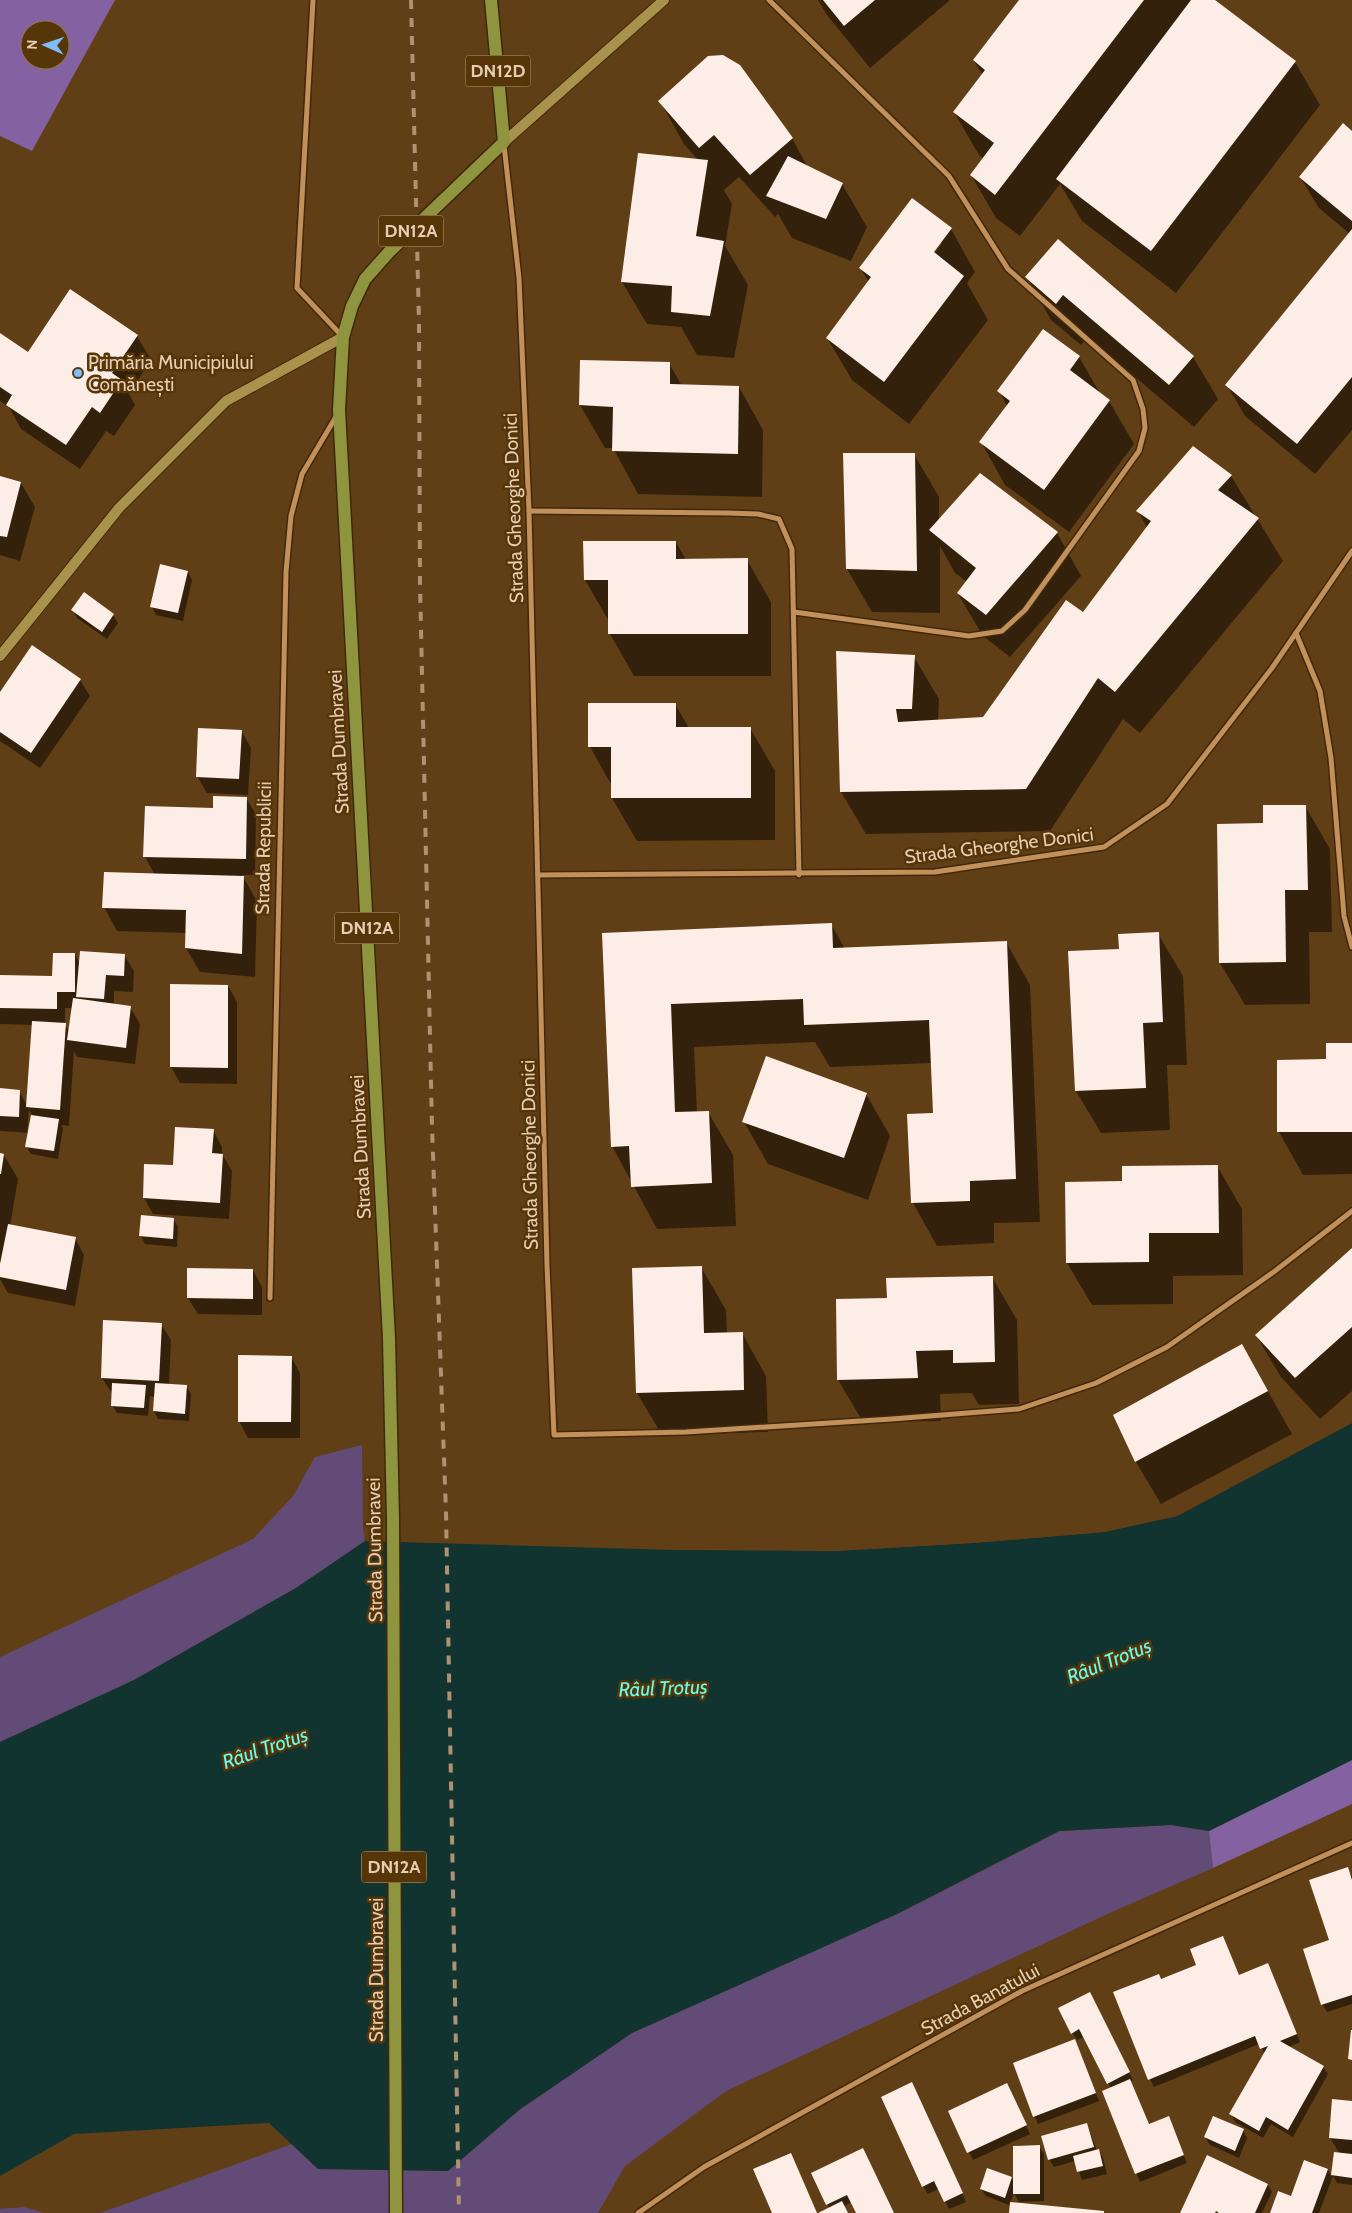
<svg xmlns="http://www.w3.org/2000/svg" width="1352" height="2213" font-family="Cabin,sans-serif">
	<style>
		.green { fill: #634b77 }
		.forest { fill: #8462a1; fill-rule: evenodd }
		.water { fill: #113431 }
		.pier { fill: #613f16 }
		.shadow { fill: #0007; fill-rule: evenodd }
		.building { fill: #fceee7 }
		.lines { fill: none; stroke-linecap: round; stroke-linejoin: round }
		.street-casing { stroke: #40280b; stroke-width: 8 }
		.secondary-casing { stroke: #40280b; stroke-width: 12 }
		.primary-casing { stroke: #40280b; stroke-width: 15 }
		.street { stroke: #c1905b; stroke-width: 5 }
		.secondary { stroke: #a8924c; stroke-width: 10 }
		.primary { stroke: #8f943e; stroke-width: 12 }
		.rail { stroke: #af9271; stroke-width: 4; stroke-dasharray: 9 9; stroke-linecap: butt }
		.poi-dot { fill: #7ebdf9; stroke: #563508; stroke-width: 2 }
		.labels { text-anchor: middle; stroke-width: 5; stroke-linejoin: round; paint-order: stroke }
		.shield { fill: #563508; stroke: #bc9f80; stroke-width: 1 }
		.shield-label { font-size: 18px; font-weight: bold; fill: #e7cdb3 }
		.poi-label { font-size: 19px; fill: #e7cdb3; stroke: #563508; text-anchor: start }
		.street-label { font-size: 19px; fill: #e7cdb3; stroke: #563508 }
		.water-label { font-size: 20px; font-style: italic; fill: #63fdf1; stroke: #563508 }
	</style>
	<rect width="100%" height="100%" fill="#613f16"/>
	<g class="green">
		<polygon points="362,1445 363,1528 365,1541 296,1588 134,1680 0,1742 0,1657 253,1539 293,1496 315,1457"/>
		<polygon points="1171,1825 1209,1831 1213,1868 1114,1911 726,2091 625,2166 598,2213 100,2213 292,2144 318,2169 448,2171 519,2110 632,2033 897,1914 1060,1831"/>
		<polygon points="24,2207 44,2213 0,2213 0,2209"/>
	</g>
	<g class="forest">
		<path d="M0 0H115L32 151 0 136ZM30 30H60V60H30Z"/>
		<polygon points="1352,1760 1352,1804 1213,1868 1209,1831"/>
	</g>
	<polygon class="water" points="1352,1423 1352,1760 1209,1831 1171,1825 1059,1831 897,1914 632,2033 519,2110 448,2171 318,2169 269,2123 74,2134 0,2176 0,1742 134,1680 296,1588 365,1541 835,1551 973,1543 1104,1532 1177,1516"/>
	<polygon class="pier" points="1352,1421 1352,1423 1177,1516 1104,1532 973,1543 835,1551 675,1550 365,1541 364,1539 675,1547 835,1548 972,1541 1103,1529 1176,1514"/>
	<g class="shadow">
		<polygon points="818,0 950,0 870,68 827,15"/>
		<polygon points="1020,0 1213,0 1295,62 1320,105 1176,293 1082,221 1060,184 1020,236 996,218 971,175 984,159 979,155 954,112 983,75 974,61"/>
		<polygon points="660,101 792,138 808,168 842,184 867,227 851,261 792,238 778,214 775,217 739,177 724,190 732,204 725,246 748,285 734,358 697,355 681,327 647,324 622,282 699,161 684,144"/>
		<polygon points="1352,133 1352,430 1315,474 1245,416 1227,385 1350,234 1319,208 1300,177"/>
		<path d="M951 229 975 272 967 283 988 320 909 424 852 380 827 338 869 283 861 269ZM939 243H942L931 258 929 256Z"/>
		<polygon points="1027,277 1193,357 1218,399 1194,427 1088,337 1081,345 1051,320"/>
		<polygon points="70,291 137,336 151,360 129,394 135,405 114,436 106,431 80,469 21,429 9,407 0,401 0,335 28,354"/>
		<polygon points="1079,357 1101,395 1109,401 1134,444 1069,532 1005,485 981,442 1007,406 999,391"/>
		<polygon points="669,363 682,386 739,387 763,430 762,497 638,494 613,448 605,448 580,405"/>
		<polygon points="844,454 914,454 939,497 939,521 1057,533 1081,576 1010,657 983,636 958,594 967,582 955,573 940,546 940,613 872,612 847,569"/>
		<polygon points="1231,476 1283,561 1140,733 1123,719 1050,831 866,834 841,792 914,657 939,699 938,721 984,718 1083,614 1147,528 1138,511"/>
		<polygon points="0,477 21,483 35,507 20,561 0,555"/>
		<polygon points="676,542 686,560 747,560 771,602 771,676 634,676 610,634 610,623 585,580 585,543"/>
		<polygon points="188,572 192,580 183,621 156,615 152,607"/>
		<polygon points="84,594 113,615 118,623 107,639 77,618 73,610"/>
		<polygon points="80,680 90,696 40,768 0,741 0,694"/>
		<polygon points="589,704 675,704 689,728 750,728 775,771 775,840 637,841 612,798 612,786 590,747"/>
		<polygon points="242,732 251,748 248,795 207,793 197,776"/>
		<polygon points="246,798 256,814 255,875 242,875 257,901 255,977 200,972 186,948 186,933 117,931 104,907 155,875 145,857 214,809"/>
		<polygon points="1305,806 1330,849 1332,932 1309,932 1310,1004 1245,1005 1220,963 1265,825"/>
		<polygon points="831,924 845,949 1006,942 1030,985 1040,1222 994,1223 994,1243 937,1246 913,1203 935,1114 932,1063 830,1067 815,1042 694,1047 697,1113 708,1112 733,1155 736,1226 657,1229 612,1146 603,934"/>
		<polygon points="1158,934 1183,976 1187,1065 1167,1065 1170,1130 1101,1133 1076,1091 1120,950"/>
		<path d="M75 954 80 964 124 955 134 971 133 992 114 991V1005L130 1007 140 1024 135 1064 77 1057 74 1051 69 1126 61 1125 63 1128 58 1159 31 1154 27 1147 29 1133 0 1131V1090L19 1091 27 1105 33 1025 0 1024V976L53 977ZM65 1008H72L69 1031 65 1025ZM29 1110 32 1115 29 1132H27Z"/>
		<polygon points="228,986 237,1002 237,1084 180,1083 171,1067"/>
		<polygon points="1352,1044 1352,1174 1303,1175 1279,1132 1278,1061 1327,1061"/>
		<polygon points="866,1094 890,1136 868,1200 768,1164 744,1122"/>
		<polygon points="213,1130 222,1147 222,1154 232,1171 229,1219 153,1214 144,1198"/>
		<polygon points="0,1155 4,1155 18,1179 10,1226 75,1238 84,1255 75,1306 8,1293 0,1279 0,1281"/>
		<polygon points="1217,1166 1242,1209 1243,1275 1173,1276 1173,1304 1092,1305 1067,1263 1124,1182"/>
		<polygon points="173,1219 178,1227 177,1247 145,1244 141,1236"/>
		<polygon points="1352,1249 1352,1391 1320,1419 1281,1377 1256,1335"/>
		<polygon points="701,1267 726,1310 727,1334 742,1333 766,1376 768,1432 662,1435 637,1393"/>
		<polygon points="253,1270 262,1287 262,1315 198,1314 188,1298"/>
		<polygon points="992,1277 1017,1320 1019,1404 979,1405 972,1393 940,1394 941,1421 863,1422 838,1380 888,1299"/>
		<polygon points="105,1321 161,1324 171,1340 169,1385 186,1386 191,1394 189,1421 158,1419 154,1411 155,1397 150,1396 148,1416 117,1413 112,1405 113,1395 102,1378"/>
		<polygon points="291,1357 300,1373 300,1438 248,1438 239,1421"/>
		<polygon points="1266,1388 1292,1434 1161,1504 1136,1462 1114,1415"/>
		<polygon points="1347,1869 1352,1877 1352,2004 1327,2012 1322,2004 1330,1941"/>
		<polygon points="1222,1937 1239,1976 1268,1965 1300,2042 1289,2047 1323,2067 1328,2074 1293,2137 1271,2124 1263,2138 1235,2122 1231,2114 1265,2054 1259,2044 1154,2087 1150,2079 1161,1980 1198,1965"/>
		<polygon points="1094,2002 1133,2080 1130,2082 1149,2125 1168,2117 1187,2163 1140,2182 1103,2092 1111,2088 1084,2037 1075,2041 1099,2101 1038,2124 1014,2064 1077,2040 1072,2033"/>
		<polygon points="916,2091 966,2202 949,2209 939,2189 928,2194 923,2186"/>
		<polygon points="1011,2093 1030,2134 973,2160 949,2112"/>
		<polygon points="1352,2102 1352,2185 1337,2183 1333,2176 1319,2213 1271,2213 1328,2170 1332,2177 1335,2153 1340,2154 1330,2138"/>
		<polygon points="1087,2124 1097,2151 1099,2150 1103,2158 1107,2174 1082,2180 1075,2161 1054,2167 1049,2159"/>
		<polygon points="1243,2130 1247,2138 1239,2158 1210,2145 1205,2137"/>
		<polygon points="1039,2146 1044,2154 1044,2201 1019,2202 1014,2193 1010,2203 1104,2213 1011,2213 1011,2206 986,2196 981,2189 988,2170 1012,2178 1014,2183"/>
		<polygon points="812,2174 894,2213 857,2213 852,2202 844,2206 848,2213 821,2213 830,2209"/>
		<polygon points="1267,2184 1272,2192 1262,2213 1181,2213"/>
	</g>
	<g class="building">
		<polygon points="823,0 875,0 844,26"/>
		<polygon points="1019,0 1144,0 995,195 970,175 994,143 953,112 985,70 973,60"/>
		<polygon points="1191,0 1215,0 1296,61 1151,251 1056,179"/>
		<polygon points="723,55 740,65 793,138 750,175 714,135 699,148 658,101 708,56"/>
		<polygon points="1343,123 1352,131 1352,221 1299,177"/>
		<polygon points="638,153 708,160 696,236 724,241 710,316 671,312 672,286 621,282"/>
		<polygon points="788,156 843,183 826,219 766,196"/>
		<polygon points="912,198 952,228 934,252 964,276 884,382 826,338 871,277 859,268"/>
		<polygon points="1352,229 1352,377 1297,444 1225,385"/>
		<polygon points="1058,239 1194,356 1169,385 1063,295 1056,304 1025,277"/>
		<polygon points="70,289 138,335 112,373 122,380 100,413 92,407 66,445 6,405 12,395 0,387 0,333 28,352"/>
		<polygon points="1043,329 1080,356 1070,370 1110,400 1044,490 979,442 1010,401 997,391"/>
		<polygon points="580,360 670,362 670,384 739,386 738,454 612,451 613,407 579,405"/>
		<polygon points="1193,446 1232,475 1218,490 1259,518 1115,692 1098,678 1026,789 840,792 836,651 915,655 912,709 896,709 898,722 983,717 1066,600 1083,612 1151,521 1136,511"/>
		<polygon points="843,453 915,453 917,571 846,569"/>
		<polygon points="980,473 1058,532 986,615 957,593 976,568 929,530"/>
		<polygon points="0,476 21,482 7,537 0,536"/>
		<polygon points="583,541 676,541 676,559 748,558 748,634 608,634 608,580 584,580"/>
		<polygon points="160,564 188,571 178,613 150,607"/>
		<polygon points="84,592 114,614 102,632 71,610"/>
		<polygon points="32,645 81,679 31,753 0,732 0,692"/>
		<polygon points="588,703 676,703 676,727 751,727 751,798 611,798 611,747 588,747"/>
		<polygon points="198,728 242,730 239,779 196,777"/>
		<polygon points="213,796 247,797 246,859 143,857 145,806 213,808"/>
		<polygon points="1263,805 1306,805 1308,890 1285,890 1286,962 1219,963 1217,824 1263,823"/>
		<polygon points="104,872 244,876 242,954 185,948 186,910 102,908"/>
		<polygon points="832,923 833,948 1007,941 1016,1179 970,1181 970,1201 911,1203 907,1114 933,1113 929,1020 804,1025 803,999 671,1004 675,1112 709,1111 712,1183 631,1187 629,1146 611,1147 602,933"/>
		<polygon points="1159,932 1163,1022 1143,1023 1146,1088 1075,1091 1068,951 1119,949 1118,934"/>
		<polygon points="80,951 125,954 124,976 106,975 104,999 76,997"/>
		<polygon points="53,953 75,953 75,992 57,992 57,1009 0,1008 0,975 52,976"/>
		<polygon points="170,984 228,985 228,1068 170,1067"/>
		<polygon points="73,998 131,1006 126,1048 67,1040"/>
		<polygon points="32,1021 66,1023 60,1110 26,1107"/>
		<polygon points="1326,1043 1352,1043 1352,1132 1277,1132 1277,1060 1326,1059"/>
		<polygon points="766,1056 867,1093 844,1158 742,1122"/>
		<polygon points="0,1088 20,1090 19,1117 0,1116"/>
		<polygon points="31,1115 59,1119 54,1151 25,1147"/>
		<polygon points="175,1127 214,1129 212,1153 223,1154 220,1203 143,1198 144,1164 173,1165"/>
		<polygon points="0,1153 4,1154 1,1174 0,1174"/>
		<polygon points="1218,1165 1219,1233 1149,1233 1149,1262 1066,1263 1065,1182 1122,1181 1122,1166"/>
		<polygon points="141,1215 174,1218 173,1239 139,1236"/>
		<polygon points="8,1224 76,1237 66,1290 0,1277 0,1264"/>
		<polygon points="1352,1248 1352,1327 1295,1378 1255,1335"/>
		<polygon points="702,1266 704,1333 743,1332 744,1390 636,1393 632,1268"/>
		<polygon points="187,1268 253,1269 253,1299 187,1298"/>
		<polygon points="993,1276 995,1362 953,1363 953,1350 916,1351 918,1378 837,1380 836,1299 887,1298 886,1278"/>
		<polygon points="103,1320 162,1323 159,1381 101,1378"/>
		<polygon points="1242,1344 1268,1391 1135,1462 1113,1415"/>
		<polygon points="238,1355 292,1356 291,1422 238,1422"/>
		<polygon points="112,1383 146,1385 144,1408 111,1406"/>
		<polygon points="155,1383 187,1385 185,1414 153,1411"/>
		<polygon points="1348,1867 1352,1880 1352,1995 1321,2005 1303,1949 1329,1940 1309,1880"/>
		<polygon points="1223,1936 1239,1975 1268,1963 1297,2034 1280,2041 1324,2066 1288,2130 1266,2117 1259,2131 1229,2114 1268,2046 1260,2049 1255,2036 1148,2080 1113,1992 1159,1974 1161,1979 1196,1965 1190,1949"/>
		<polygon points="1090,1992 1130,2072 1107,2084 1079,2029 1071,2034 1058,2008"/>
		<polygon points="1351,2030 1352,2030 1352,2060 1348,2059"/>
		<polygon points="1075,2039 1096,2093 1033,2117 1013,2063"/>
		<polygon points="1130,2079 1149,2124 1169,2116 1184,2155 1135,2174 1102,2091"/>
		<polygon points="912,2082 963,2193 944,2202 934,2181 922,2187 881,2097"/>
		<polygon points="1007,2083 1027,2125 967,2153 948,2111"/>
		<polygon points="1332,2099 1352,2101 1352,2140 1329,2138"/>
		<polygon points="1213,2116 1244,2129 1235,2151 1204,2137"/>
		<polygon points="1087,2123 1094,2147 1048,2160 1041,2136"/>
		<polygon points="1040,2145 1040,2194 1013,2194 1013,2146"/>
		<polygon points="863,2148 894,2213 856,2213 847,2195 826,2205 811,2173"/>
		<polygon points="1099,2149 1103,2166 1077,2172 1073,2156"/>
		<polygon points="1334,2152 1352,2154 1352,2178 1331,2175"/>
		<polygon points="791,2153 817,2213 772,2213 753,2169"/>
		<polygon points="1207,2155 1268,2184 1255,2213 1219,2213 1216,2211 1215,2213 1180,2213"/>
		<polygon points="1304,2160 1328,2169 1312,2213 1270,2213 1278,2191 1291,2196"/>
		<polygon points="987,2168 1012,2177 1005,2198 980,2189"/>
		<polygon points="842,2201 848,2213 818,2213"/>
		<polygon points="1010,2202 1104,2211 1104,2213 1009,2213"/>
	</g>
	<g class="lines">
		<defs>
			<g id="street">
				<polyline points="313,0 297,288 342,336"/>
				<polyline points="769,0 949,176 1008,269 1133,380 1143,409 1145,428 1139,451 1025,610 1002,631 969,636 794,612"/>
				<polyline points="504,145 519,278 529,511 547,1265 554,1435 686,1432 892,1419 1019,1409 1096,1383 1167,1347 1275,1271 1352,1211"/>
				<polyline points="529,511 728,513 758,514 779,519 792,549 799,875"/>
				<polyline points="1296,633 1320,691 1331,758 1344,916 1352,947"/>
				<polyline points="538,875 935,872 1104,847 1167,804 1272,668 1352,551"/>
				<polyline points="270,1298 286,572 291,516 302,474 337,415"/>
				<polyline points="638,2213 704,2167 1022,1991 1352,1843"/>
			</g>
			<g id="secondary">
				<polyline points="504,142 664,0"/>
				<polyline points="0,656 119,508 226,401 343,337"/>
			</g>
			<polyline id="primary" points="396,2213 393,1520 389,1338 339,410 343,337 352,306 365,279 389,252 504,142 491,0"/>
		</defs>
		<use href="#street" class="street-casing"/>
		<use href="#secondary" class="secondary-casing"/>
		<use href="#primary" class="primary-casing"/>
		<use href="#street" class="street"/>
		<use href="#secondary" class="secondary"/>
		<use href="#primary" class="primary"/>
		<polyline class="rail" points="411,0 419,322 420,583 432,1127 446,1513 459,2213"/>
	</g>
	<circle class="poi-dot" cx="78" cy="373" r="5"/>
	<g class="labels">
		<g class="shield">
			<rect x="465.5" y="55.5" width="65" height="31" rx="4"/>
			<rect x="378.5" y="215.5" width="65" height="31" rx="4"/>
			<rect x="334.5" y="912.5" width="65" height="31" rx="4"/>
			<rect x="361.5" y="1851.5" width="65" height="31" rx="4"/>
		</g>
		<g class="shield-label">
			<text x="498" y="77">DN12D</text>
			<text x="411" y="237">DN12A</text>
			<text x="367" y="934">DN12A</text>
			<text x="394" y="1873">DN12A</text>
		</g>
		<g class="poi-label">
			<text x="88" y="369">Primăria Municipiului<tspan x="88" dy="22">Comănești</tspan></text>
		</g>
		<g class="street-label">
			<text transform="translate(513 508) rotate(-92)" y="7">Strada Gheorghe Donici</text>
			<text transform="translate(338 742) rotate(-93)" y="7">Strada Dumbravei</text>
			<text transform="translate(999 845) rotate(-7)" y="7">Strada Gheorghe Donici</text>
			<text transform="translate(263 848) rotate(-89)" y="7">Strada Republicii</text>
			<text transform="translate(360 1147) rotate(-93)" y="7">Strada Dumbravei</text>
			<text transform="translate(529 1155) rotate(-91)" y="7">Strada Gheorghe Donici</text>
			<text transform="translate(374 1550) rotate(-91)" y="7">Strada Dumbravei</text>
			<text transform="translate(376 1970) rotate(-90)" y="7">Strada Dumbravei</text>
			<text transform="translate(980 1999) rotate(-28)" y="7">Strada Banatului</text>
		</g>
		<g class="water-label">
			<text transform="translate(1109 1661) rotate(-22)" y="7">Râul Trotuș</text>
			<text transform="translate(663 1688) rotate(-2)" y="7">Râul Trotuș</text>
			<text transform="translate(265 1748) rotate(-19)" y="7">Râul Trotuș</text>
		</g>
	</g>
	<g transform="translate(45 45) rotate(272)"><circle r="24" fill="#563508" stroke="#90724c"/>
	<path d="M0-4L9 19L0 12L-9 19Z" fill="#7ebdf9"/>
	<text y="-8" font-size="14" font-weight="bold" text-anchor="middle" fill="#e7cdb3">N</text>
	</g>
</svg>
